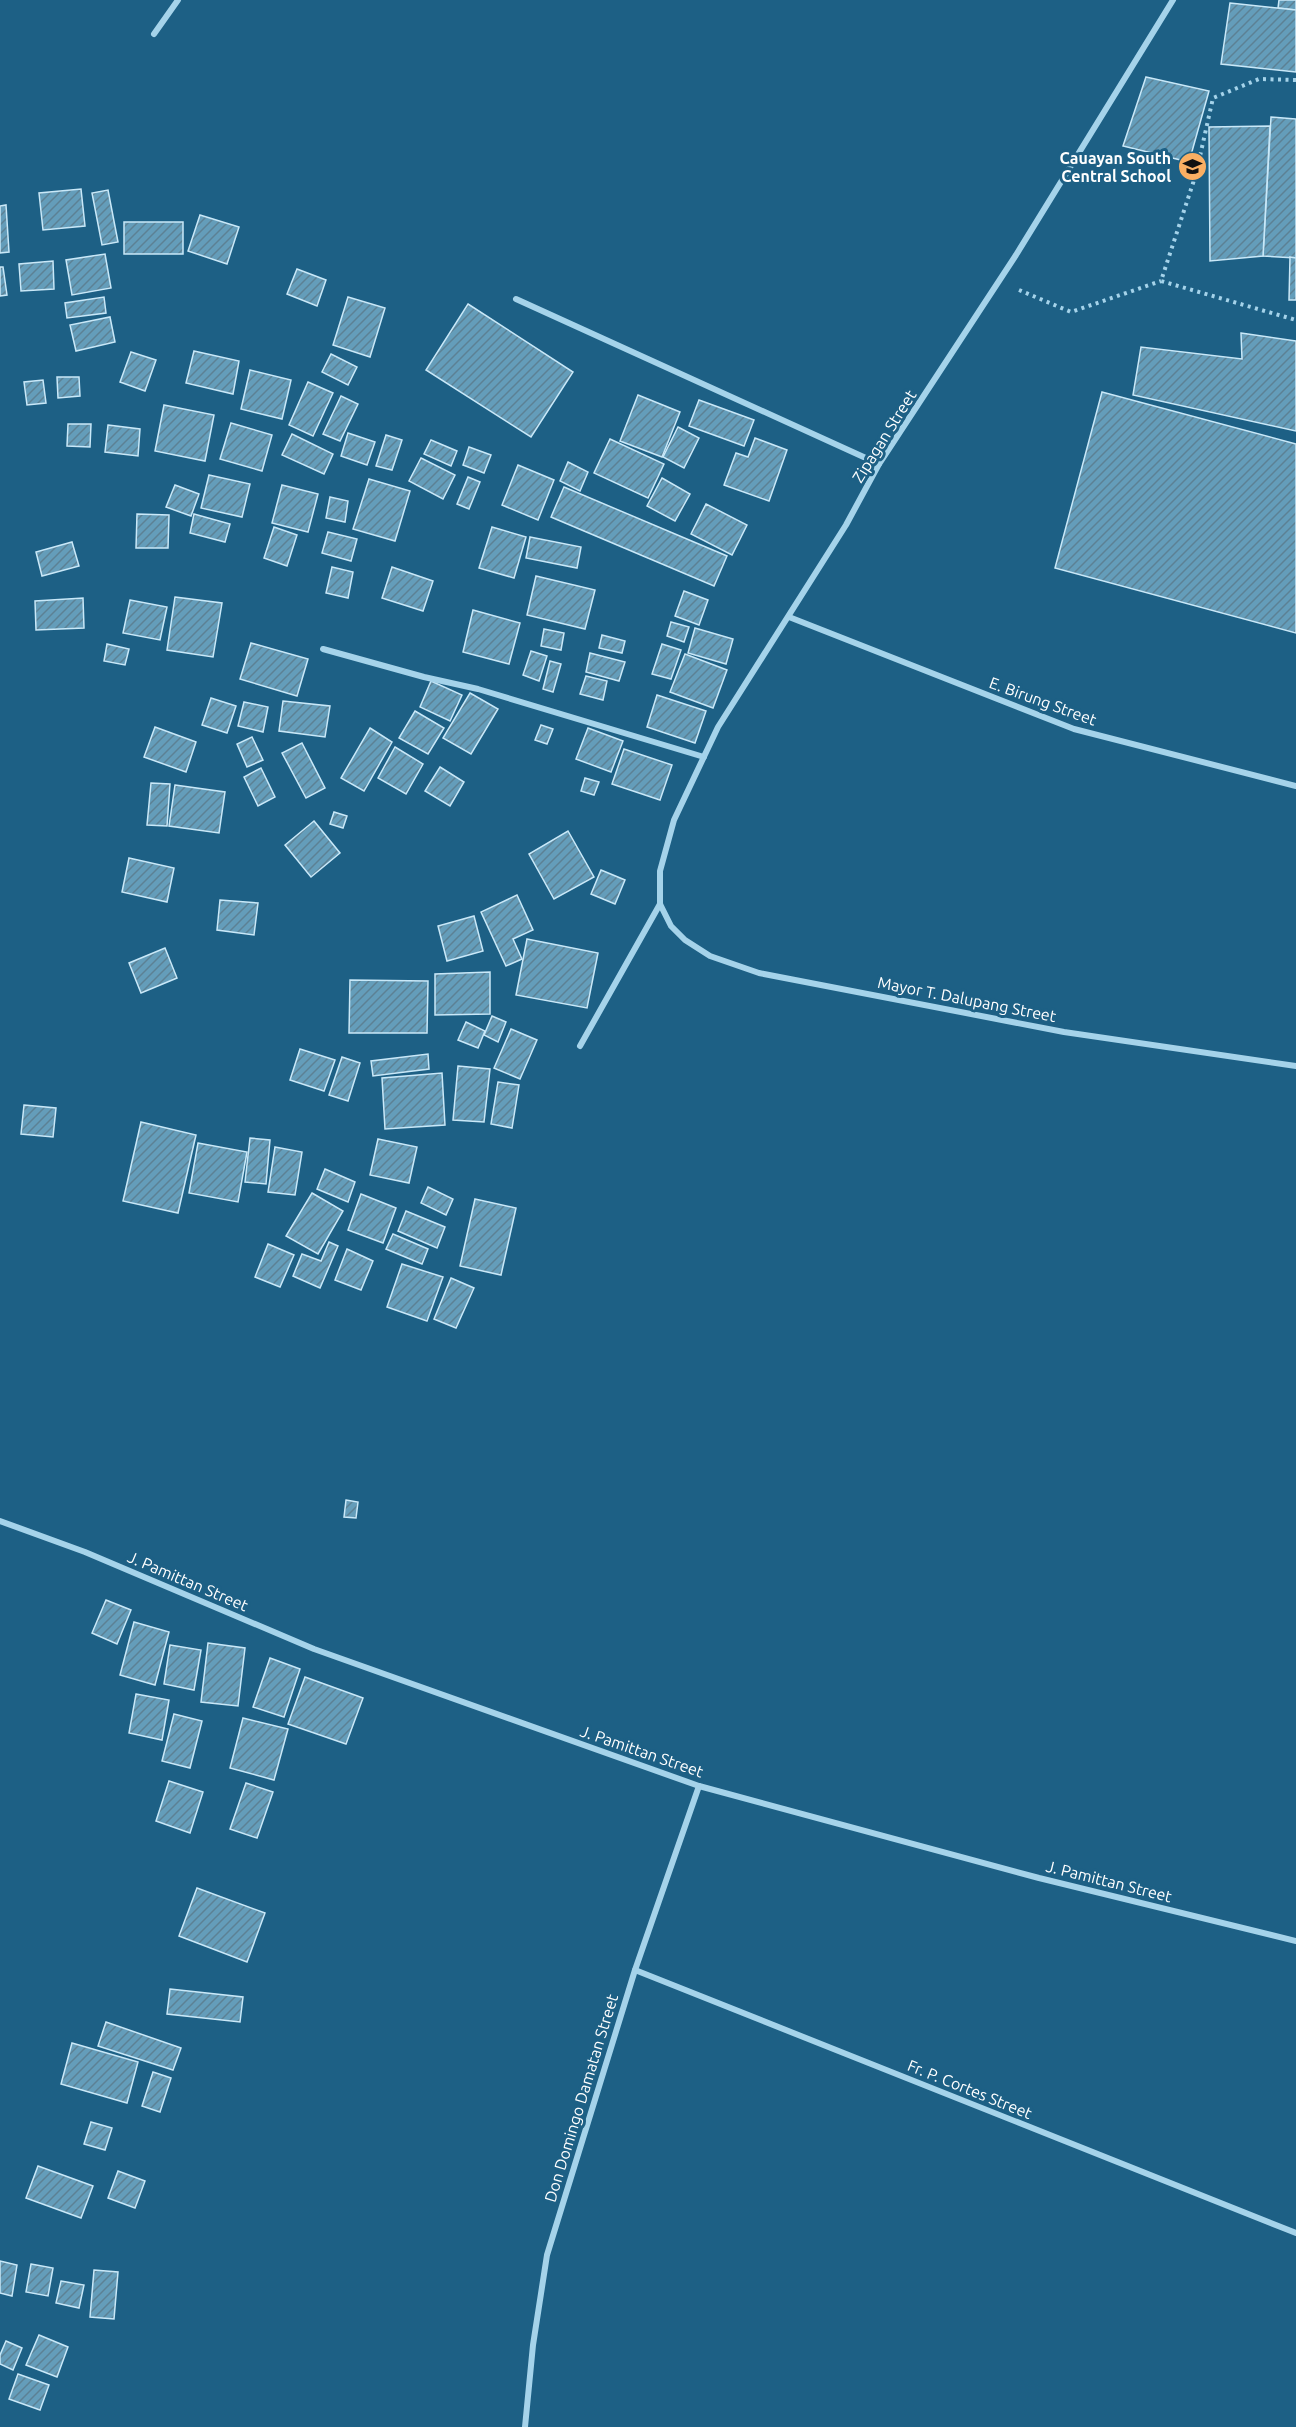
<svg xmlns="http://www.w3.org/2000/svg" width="1296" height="2427" font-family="Ubuntu,sans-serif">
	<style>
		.building { fill: url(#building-hatch); stroke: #c9e8f8; stroke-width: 1.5 }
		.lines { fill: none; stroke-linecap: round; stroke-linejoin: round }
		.path { stroke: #a5d3ea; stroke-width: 4; stroke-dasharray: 3 4.5; stroke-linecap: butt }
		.minor { stroke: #a5d3ea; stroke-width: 6 }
		.labels { text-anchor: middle; stroke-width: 6; stroke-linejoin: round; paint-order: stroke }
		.poi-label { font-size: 16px; font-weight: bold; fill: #fff; stroke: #1d6085; text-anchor: end }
		.street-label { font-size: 16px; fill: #fff; stroke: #1d6085 }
	</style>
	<defs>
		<pattern id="building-hatch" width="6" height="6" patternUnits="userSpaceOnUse" patternTransform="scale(1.5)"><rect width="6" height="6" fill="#649dba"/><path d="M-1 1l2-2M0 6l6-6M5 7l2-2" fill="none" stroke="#5c8194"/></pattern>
	</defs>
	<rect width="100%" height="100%" fill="#1d6085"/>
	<g class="building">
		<polygon points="1279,0 1296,0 1296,10 1278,8"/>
		<polygon points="1230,3 1296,10 1296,72 1221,64"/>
		<polygon points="1146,77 1209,91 1189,162 1123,146"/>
		<polygon points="1271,117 1296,119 1296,258 1263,256"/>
		<polygon points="1270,126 1263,256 1210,261 1209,127"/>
		<polygon points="81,189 85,226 43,230 39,193"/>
		<polygon points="108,190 118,242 102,245 92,193"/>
		<polygon points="6,205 9,252 0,253 0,206"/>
		<polygon points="200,215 239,227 227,264 188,251"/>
		<rect x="124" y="222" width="59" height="32"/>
		<polygon points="105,254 111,288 72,295 66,260"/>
		<polygon points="1290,257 1296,258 1296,300 1289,300"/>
		<polygon points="53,261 54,289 21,291 19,264"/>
		<polygon points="0,267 3,267 7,295 0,296"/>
		<polygon points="297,269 326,280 317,306 287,294"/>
		<polygon points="104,297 106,313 67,318 65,303"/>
		<polygon points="348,297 385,308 370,357 333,345"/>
		<polygon points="468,304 573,372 531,437 426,370"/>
		<polygon points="110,317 115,342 76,351 70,325"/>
		<polygon points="1241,333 1296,341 1296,431 1133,395 1141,347 1242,359"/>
		<polygon points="194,351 239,361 233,394 186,383"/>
		<polygon points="131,352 156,360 145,391 120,382"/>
		<polygon points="331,354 357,367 348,385 322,372"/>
		<polygon points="250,370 291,380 282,419 241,409"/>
		<polygon points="57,377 79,377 80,396 58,398"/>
		<polygon points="43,380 46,403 27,405 24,382"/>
		<polygon points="308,382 333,393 313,436 289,425"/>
		<polygon points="1102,392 1296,444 1296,633 1055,568"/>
		<polygon points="638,395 680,412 662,457 620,441"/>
		<polygon points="341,396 358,404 340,441 323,434"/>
		<polygon points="699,400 754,420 744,446 689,426"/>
		<polygon points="164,405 214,415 205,461 155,451"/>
		<polygon points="231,423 272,435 262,471 220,459"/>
		<polygon points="68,424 91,424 90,447 67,446"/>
		<polygon points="108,425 140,429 138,456 105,452"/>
		<polygon points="678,427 699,438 684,468 663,457"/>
		<polygon points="348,433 375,442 367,465 341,456"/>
		<polygon points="292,434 333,454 324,474 282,455"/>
		<polygon points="386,435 402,440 392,470 376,466"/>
		<polygon points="755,438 787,450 769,501 724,485 736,453 748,457"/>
		<polygon points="610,439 664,464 648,498 594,473"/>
		<polygon points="431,440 457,451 451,466 424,454"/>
		<polygon points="469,447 491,455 484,473 463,465"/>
		<polygon points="421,458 455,475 443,499 409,481"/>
		<polygon points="568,462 588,472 580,491 560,481"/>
		<polygon points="518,465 554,480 538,520 502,505"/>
		<polygon points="209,475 250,484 242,517 201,508"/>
		<polygon points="468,477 480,482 469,509 457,504"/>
		<polygon points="662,478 690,494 675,521 647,506"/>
		<polygon points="369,479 410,491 395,541 353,529"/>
		<polygon points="175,485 199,494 191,516 166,507"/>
		<polygon points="282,485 318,494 308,532 272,523"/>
		<polygon points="564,487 727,556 714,586 551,517"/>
		<polygon points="330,497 348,501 345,522 326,518"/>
		<polygon points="706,504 747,525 732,555 691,534"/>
		<polygon points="137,514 169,515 168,548 136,548"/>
		<polygon points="194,514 230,524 225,542 190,533"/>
		<polygon points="274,527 297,535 287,566 264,558"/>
		<polygon points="492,527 526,537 514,578 479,568"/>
		<polygon points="328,532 357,539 351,561 322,553"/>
		<polygon points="530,537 581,547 577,568 526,558"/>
		<polygon points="72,542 79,566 42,576 36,552"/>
		<polygon points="332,567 353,572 348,598 326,593"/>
		<polygon points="392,567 433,581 423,611 382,598"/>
		<polygon points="536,576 595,590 585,629 527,615"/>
		<polygon points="684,591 708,600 699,625 675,616"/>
		<polygon points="175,597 222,603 213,657 167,650"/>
		<polygon points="83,598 84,628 36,630 35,601"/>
		<polygon points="130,600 167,607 160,640 123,633"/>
		<polygon points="473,610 520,623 509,664 463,652"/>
		<polygon points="671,622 689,627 684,642 667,636"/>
		<polygon points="695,628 733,639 726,664 688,653"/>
		<polygon points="544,629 564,633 561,650 541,646"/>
		<polygon points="602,635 625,641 622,653 599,648"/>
		<polygon points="251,643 308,659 297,696 240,679"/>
		<polygon points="107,644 129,649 125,665 104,661"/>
		<polygon points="662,644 681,650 671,679 652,674"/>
		<polygon points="531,651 547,656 539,681 523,675"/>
		<polygon points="590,653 625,662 619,681 586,672"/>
		<polygon points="685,654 727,670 713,708 670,692"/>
		<polygon points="550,661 561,664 553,692 543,689"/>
		<polygon points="586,676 607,681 603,700 580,694"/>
		<polygon points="431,681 462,695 450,721 420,707"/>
		<polygon points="470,693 498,709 471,754 443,738"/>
		<polygon points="657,695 706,711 695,743 647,727"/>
		<polygon points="211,698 236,706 227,733 202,725"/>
		<polygon points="283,701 330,706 325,737 279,731"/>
		<polygon points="244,702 268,707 263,732 238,726"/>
		<polygon points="415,711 444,728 428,754 399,738"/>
		<polygon points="541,725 553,729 547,744 535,740"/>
		<polygon points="155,727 196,742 186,772 144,757"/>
		<polygon points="370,728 392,742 364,791 341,778"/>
		<polygon points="588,728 623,741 611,772 576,759"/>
		<polygon points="252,737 263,760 247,767 237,744"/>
		<polygon points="302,743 325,788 306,798 282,753"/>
		<polygon points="395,747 423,764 406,794 378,778"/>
		<polygon points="624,749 672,765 660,800 612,784"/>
		<polygon points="440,767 464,782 450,806 425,791"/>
		<polygon points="261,768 275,797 258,806 244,777"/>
		<polygon points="585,778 599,782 594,795 581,791"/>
		<polygon points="151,783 170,784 167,826 147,825"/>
		<polygon points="175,785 225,792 219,833 169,826"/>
		<polygon points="334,812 347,816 343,828 330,824"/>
		<polygon points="314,821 340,853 311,877 285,845"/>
		<polygon points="568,831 594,877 554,899 529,854"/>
		<polygon points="129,858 174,868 167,902 122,892"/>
		<polygon points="601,870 625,880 615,904 591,894"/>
		<polygon points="517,895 533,930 513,939 522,959 506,966 481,912"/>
		<polygon points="220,900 258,903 254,935 217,930"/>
		<polygon points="474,916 483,951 447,961 438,926"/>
		<polygon points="527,939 598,953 587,1008 516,995"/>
		<polygon points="165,948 177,978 141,993 129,963"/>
		<polygon points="490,972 490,1014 435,1015 435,974"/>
		<polygon points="350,980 428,981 427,1033 349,1033"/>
		<polygon points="492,1016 506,1022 498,1042 484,1035"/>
		<polygon points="466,1022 485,1031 478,1048 458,1040"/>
		<polygon points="511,1029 537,1040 520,1079 494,1068"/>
		<polygon points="300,1049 335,1060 324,1091 290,1080"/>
		<polygon points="428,1054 429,1069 373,1076 371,1061"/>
		<polygon points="342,1057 360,1063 348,1101 329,1095"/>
		<polygon points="458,1066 490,1069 484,1122 453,1120"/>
		<polygon points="442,1073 445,1125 385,1129 382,1078"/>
		<polygon points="498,1082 519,1085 512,1128 491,1124"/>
		<polygon points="24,1105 56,1108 53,1137 21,1134"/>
		<polygon points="141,1122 196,1135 178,1213 123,1201"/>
		<polygon points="250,1138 270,1140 266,1184 245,1182"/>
		<polygon points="378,1139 417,1147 409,1183 370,1175"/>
		<polygon points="198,1143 247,1152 238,1202 189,1193"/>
		<polygon points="275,1147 302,1152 295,1195 268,1192"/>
		<polygon points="325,1169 355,1182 348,1202 317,1189"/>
		<polygon points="428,1187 453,1199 446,1215 421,1203"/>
		<polygon points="312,1193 343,1211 318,1254 286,1236"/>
		<polygon points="361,1194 396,1208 383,1243 348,1230"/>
		<polygon points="475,1199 516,1208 501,1275 460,1266"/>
		<polygon points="406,1211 445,1227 437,1248 398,1231"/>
		<polygon points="393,1234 428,1249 422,1264 386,1249"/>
		<polygon points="329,1242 338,1246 320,1288 293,1276 302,1254 321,1261"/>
		<polygon points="268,1244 294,1255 280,1287 255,1277"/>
		<polygon points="347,1249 373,1261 361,1290 335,1280"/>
		<polygon points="402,1264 443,1277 427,1321 387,1307"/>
		<polygon points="451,1278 474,1288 456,1328 434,1319"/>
		<polygon points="346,1500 358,1502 356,1518 344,1517"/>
		<polygon points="106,1600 131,1610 117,1644 92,1633"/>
		<polygon points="134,1622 169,1632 155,1685 120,1675"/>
		<polygon points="208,1643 245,1648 238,1706 201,1702"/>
		<polygon points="170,1645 201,1650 194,1690 164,1684"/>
		<polygon points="270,1658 300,1669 284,1717 253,1707"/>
		<polygon points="305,1677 363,1698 346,1744 288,1724"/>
		<polygon points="136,1694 169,1700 162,1740 129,1733"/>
		<polygon points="174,1714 202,1721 190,1768 162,1761"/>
		<polygon points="243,1718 288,1729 274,1780 230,1768"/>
		<polygon points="169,1781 203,1792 190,1833 156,1821"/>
		<polygon points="246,1783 273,1792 257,1838 230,1829"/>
		<polygon points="197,1888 265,1913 247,1962 179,1936"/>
		<polygon points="170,1989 243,1997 240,2022 167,2014"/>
		<polygon points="106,2022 181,2048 173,2070 98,2046"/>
		<polygon points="72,2043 138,2062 127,2103 61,2084"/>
		<polygon points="153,2072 171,2078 160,2112 142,2106"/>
		<polygon points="91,2122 112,2128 105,2150 84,2144"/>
		<polygon points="38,2166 93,2186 81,2218 26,2198"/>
		<polygon points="118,2171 145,2181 135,2208 108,2198"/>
		<polygon points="0,2261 17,2265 12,2296 0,2293"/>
		<polygon points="31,2264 53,2268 48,2296 26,2292"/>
		<polygon points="94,2270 118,2272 114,2319 90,2317"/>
		<polygon points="61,2281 84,2285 79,2308 56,2303"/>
		<polygon points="39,2335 68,2347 57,2377 26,2365"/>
		<polygon points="6,2341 22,2348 13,2370 0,2364 0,2355"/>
		<polygon points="18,2374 49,2385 40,2410 9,2399"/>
	</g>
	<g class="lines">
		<g class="path">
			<polyline points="1296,80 1259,79 1213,98 1196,174 1161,281 1296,320"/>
			<polyline points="1019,290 1071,312 1161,281"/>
		</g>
		<g class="minor">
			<polyline points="1173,0 1016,255 879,464 846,525 718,727 674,820 660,871 660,904 671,926 685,940 710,956 759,973 1064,1032 1296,1066"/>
			<polyline points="154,34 178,0"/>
			<polyline points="516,299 879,464"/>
			<polyline points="789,617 1074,729 1296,786"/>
			<polyline points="323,649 424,677 478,689 704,757"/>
			<polyline points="580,1046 660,904"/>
			<polyline points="0,1521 85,1552 314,1649 699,1786 1039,1878 1296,1941"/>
			<polyline points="635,1970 1296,2233"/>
			<polyline points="525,2427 533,2345 547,2255 635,1970 699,1786"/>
		</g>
	</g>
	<defs>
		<symbol id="school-disc" viewBox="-11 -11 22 22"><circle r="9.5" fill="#faaf63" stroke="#1d6085"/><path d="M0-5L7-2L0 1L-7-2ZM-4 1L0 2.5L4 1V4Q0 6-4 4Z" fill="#111"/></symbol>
	</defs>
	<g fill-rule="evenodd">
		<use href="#school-disc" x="1176" y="150" width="33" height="33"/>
	</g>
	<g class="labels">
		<g class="poi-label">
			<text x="1171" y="164">Cauayan South<tspan x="1171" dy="18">Central School</tspan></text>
		</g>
		<g class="street-label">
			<text transform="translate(884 436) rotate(-58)" y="6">Zipagan Street</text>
			<text transform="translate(1043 701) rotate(20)" y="6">E. Birung Street</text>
			<text transform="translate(967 999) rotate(11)" y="6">Mayor T. Dalupang Street</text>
			<text transform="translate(188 1581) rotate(23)" y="6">J. Pamittan Street</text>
			<text transform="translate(642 1751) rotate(19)" y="6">J. Pamittan Street</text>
			<text transform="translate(1109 1881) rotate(14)" y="6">J. Pamittan Street</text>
			<text transform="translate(970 2089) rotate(22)" y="6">Fr. P. Cortes Street</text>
			<text transform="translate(581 2098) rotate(-73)" y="6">Don Domingo Damatan Street</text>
		</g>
	</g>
</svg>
